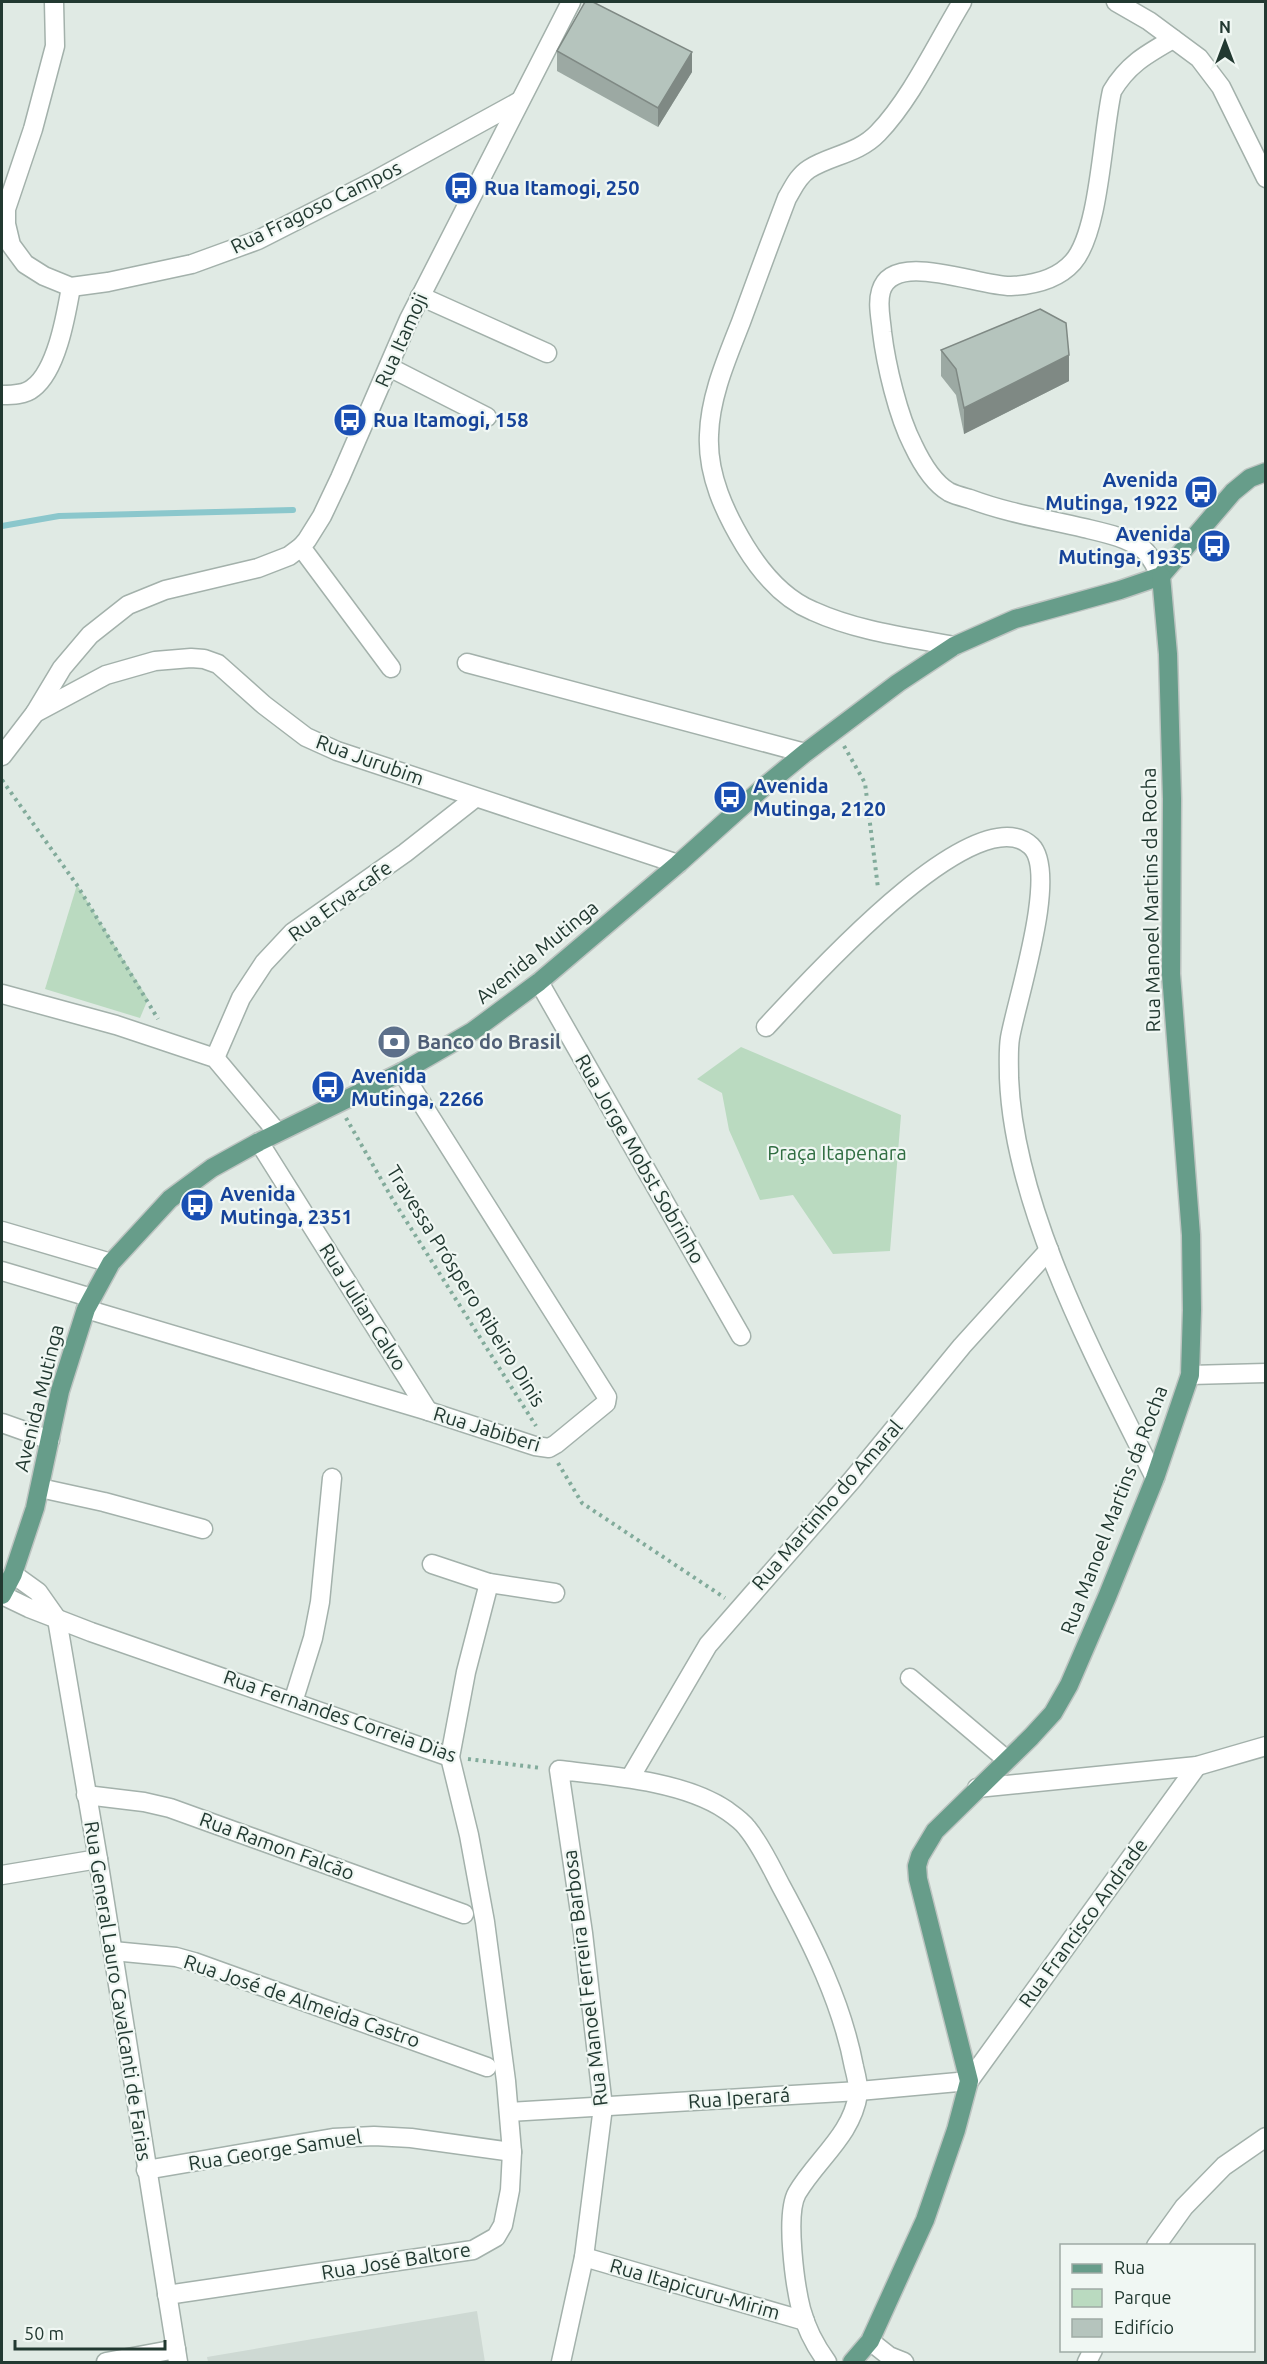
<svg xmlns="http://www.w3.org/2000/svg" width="1267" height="2364" font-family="Ubuntu,sans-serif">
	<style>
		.built { fill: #ced9d3 }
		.park { fill: #badac0 }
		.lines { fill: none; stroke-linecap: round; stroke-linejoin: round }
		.stream { stroke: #8bc7cc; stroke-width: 6 }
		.minor-casing { stroke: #a3b1ab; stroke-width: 21 }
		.major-casing { stroke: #bdc4c1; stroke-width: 21 }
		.path { stroke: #82ab9b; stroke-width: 4; stroke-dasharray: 3 4.5; stroke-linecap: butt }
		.minor { stroke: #fff; stroke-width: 18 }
		.major { stroke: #679d8a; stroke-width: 18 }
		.wall { fill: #9ca9a3 }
		.shaded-wall { fill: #7f8984 }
		.building { fill: #b5c4bd; stroke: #7f8984; stroke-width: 1.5 }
		.labels { text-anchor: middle; stroke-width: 4.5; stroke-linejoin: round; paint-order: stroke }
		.transit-label { font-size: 20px; font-weight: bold; fill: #164399; stroke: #f0f7f3; text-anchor: start }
		.street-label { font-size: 20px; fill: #223931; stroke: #f0f7f3 }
		.service-label { font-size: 20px; font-weight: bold; fill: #4e5e75; stroke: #f0f7f3; text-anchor: start }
		.park-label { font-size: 20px; fill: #2f6d41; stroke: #f0f7f3 }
	</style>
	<rect width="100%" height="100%" fill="#e0eae4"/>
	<polygon class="built" points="477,2311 485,2362 208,2362 207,2357"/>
	<g class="park">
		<polygon points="77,885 148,999 140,1018 45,989"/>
		<polygon points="741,1047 901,1115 890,1251 833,1254 793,1195 760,1200 729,1130 722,1093 697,1079"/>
	</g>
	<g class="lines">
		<polyline class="stream" points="2,526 59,516 293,510"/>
		<defs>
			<g id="minor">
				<polyline points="54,2 55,46 33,129 6,209 6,224 11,245 25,264 44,276 71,287 108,282 192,264 258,240 374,181 518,102"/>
				<polyline points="1116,2 1149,21 1199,58 1221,87 1266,178"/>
				<polyline points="420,296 547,353"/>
				<polyline points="389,367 487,417"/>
				<path d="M2 395C12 395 25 395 33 388 57 370 66 315 71 287"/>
				<polyline points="301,547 391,668"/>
				<path d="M1161 576C1156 568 1151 556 1144 550 1126 537 1105 533 1084 528 1046 519 1007 513 970 499 963 497 955 495 949 492 932 482 921 462 913 445 898 416 886 365 882 332 881 319 877 304 881 291 893 249 980 287 1011 286 1033 285 1058 279 1073 262 1100 231 1102 134 1112 91 1128 64 1147 54 1173 39"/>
				<path d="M954 646C906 637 857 631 813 611 784 599 761 572 745 546 725 513 707 475 709 435 710 396 727 358 741 322 756 281 771 240 787 198 793 188 798 176 809 169 831 155 858 154 878 133 911 99 937 43 962 2"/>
				<polyline points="467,663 805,753"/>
				<polyline points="35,713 62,668 90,635 128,605 165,590 258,568 289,556 301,547 307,540 322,516 340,478 409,319 571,2"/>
				<polyline points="2,756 35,713 106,675 155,661 191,658 204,659 218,664 264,705 306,737 337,751 678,864"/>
				<polyline points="539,982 741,1336"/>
				<polyline points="2,994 116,1025 215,1058 277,1132"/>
				<path d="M766 1027C802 989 975 793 1031 846 1059 873 1016 1002 1010 1038 1008 1050 1009 1065 1009 1078 1014 1210 1097 1361 1155 1478"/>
				<polyline points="215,1058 241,998 264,963 293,932 405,853 475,798"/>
				<polyline points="259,1142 428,1411"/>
				<polyline points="2,1231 111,1263"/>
				<polyline points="2,1271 92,1298"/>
				<polyline points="86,1309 428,1411 535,1446 549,1448 556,1444 606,1403 607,1397 402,1072"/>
				<polyline points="1190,1375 1266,1373"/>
				<polyline points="2,1423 50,1440"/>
				<polyline points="40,1488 104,1502 203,1529"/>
				<polyline points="432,1564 489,1583 555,1593"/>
				<polyline points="13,1574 38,1592 57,1619 98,1859 178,2362"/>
				<polyline points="2,1595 29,1608 91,1632 450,1757"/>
				<polyline points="910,1678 1007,1760"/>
				<polyline points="293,1702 313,1638 320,1602 332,1478"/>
				<polyline points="630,1778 708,1645 852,1480 962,1346 1049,1250"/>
				<polyline points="977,1788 1197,1766 1266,1746"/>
				<polyline points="86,1795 144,1802 170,1808 464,1914"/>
				<polyline points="2,1875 98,1859"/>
				<polyline points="113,1951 176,1957 194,1962 487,2067"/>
				<polyline points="509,2112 859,2091 969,2081 1197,1766"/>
				<polyline points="146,2170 333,2138 374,2136 411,2138 512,2152"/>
				<polyline points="1156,2246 1184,2207 1224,2166 1266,2137"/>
				<polyline points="584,2257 805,2321"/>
				<polyline points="167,2295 473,2250 496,2237 503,2225 510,2190 512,2152 506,2081 485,1922 469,1835 450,1757 466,1672 489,1583"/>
				<polyline points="870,2341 889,2356 904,2362"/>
				<polyline points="106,2362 176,2349"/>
				<path d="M561 2362 584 2257 603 2107 583 1933 559 1770C611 1776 683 1781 726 1810 733 1815 742 1821 747 1828 761 1845 771 1867 781 1886 812 1943 842 2003 854 2067 856 2075 859 2086 858 2094 852 2135 817 2159 797 2193 785 2214 795 2285 801 2309 806 2328 816 2347 827 2362"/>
				<polyline points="1087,2362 1093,2350"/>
			</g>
			<g id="major">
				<polyline points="2,1595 13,1574 35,1508 60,1391 86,1309 111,1263 170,1199 212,1168 259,1142 402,1072 473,1031 539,982 678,864 766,785 805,753 898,683 954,646 1015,619 1120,590 1161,576 1233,492 1250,478 1266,472"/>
				<polyline points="852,2362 870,2341 925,2220 956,2130 969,2081 918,1879 917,1866 920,1856 935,1831 1031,1737 1053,1713 1069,1685 1107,1597 1155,1478 1190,1375 1192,1310 1191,1235 1171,974 1172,799 1168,654 1161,576"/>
			</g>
		</defs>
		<use href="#minor" class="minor-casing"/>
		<use href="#major" class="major-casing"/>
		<g class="path">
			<polyline points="844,746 865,783 878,888"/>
			<polyline points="2,780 77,885 158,1019"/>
			<polyline points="346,1118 393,1200 536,1426"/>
			<polyline points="558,1463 582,1503 725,1598"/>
			<polyline points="468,1759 541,1768"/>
		</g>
		<use href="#minor" class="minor"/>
		<use href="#major" class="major"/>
	</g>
	<g class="wall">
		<polygon points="557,51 692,72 658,127 557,71"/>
		<polygon points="941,350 1069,381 964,434 956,395 941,376"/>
	</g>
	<g class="shaded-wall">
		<polygon points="692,52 692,72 658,127 658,108"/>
		<polygon points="1069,355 1069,381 964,434 964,408"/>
	</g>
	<g class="building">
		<polygon points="585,2 593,2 692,52 658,108 557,51"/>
		<polygon points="1040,309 1066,323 1069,355 964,408 956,369 941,350"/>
	</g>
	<defs>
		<symbol id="bus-disc" viewBox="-11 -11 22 22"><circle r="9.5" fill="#1a4fb4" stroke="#f0f7f3"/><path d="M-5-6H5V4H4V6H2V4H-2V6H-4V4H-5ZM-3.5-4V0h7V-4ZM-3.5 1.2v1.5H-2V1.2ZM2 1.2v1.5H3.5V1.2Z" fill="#fff"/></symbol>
		<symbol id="bank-disc" viewBox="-11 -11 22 22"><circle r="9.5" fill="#5c6f8a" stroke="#f0f7f3"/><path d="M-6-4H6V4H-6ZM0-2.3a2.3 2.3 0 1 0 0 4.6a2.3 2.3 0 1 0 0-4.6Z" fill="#fff"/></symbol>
	</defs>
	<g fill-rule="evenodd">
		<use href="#bus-disc" x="442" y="169" width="38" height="38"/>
		<use href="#bus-disc" x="331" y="401" width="38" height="38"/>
		<use href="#bus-disc" x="1182" y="473" width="38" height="38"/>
		<use href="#bus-disc" x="1195" y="527" width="38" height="38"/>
		<use href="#bus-disc" x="711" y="778" width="38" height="38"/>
		<use href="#bank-disc" x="375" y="1023" width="38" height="38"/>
		<use href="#bus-disc" x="309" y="1068" width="38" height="38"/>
		<use href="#bus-disc" x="178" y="1186" width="38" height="38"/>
	</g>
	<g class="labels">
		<g class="transit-label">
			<text x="484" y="195">Rua Itamogi, 250</text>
			<text x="373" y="427">Rua Itamogi, 158</text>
			<text x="1178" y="487" text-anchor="end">Avenida<tspan x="1178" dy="23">Mutinga, 1922</tspan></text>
			<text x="1191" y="541" text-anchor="end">Avenida<tspan x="1191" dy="23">Mutinga, 1935</tspan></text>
			<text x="753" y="793">Avenida<tspan x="753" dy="23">Mutinga, 2120</tspan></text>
			<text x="351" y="1083">Avenida<tspan x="351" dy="23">Mutinga, 2266</tspan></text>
			<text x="220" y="1201">Avenida<tspan x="220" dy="23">Mutinga, 2351</tspan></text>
		</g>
		<g class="street-label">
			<text transform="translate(316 207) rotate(-26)" y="7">Rua Fragoso Campos</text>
			<text transform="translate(401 340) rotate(-66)" y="7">Rua Itamoji</text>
			<text transform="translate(370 760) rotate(20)" y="7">Rua Jurubim</text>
			<text transform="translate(1151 900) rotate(-91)" y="7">Rua Manoel Martins da Rocha</text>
			<text transform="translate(340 901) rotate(-36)" y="7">Rua Erva-cafe</text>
			<text transform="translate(537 952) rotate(-39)" y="7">Avenida Mutinga</text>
			<text transform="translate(640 1159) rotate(60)" y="7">Rua Jorge Mobst Sobrinho</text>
			<text transform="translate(466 1286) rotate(58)" y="7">Travessa Próspero Ribeiro Dinis</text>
			<text transform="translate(363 1307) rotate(58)" y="7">Rua Julian Calvo</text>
			<text transform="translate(39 1398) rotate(-76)" y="7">Avenida Mutinga</text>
			<text transform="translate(487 1429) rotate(17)" y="7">Rua Jabiberi</text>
			<text transform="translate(827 1505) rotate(-49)" y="7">Rua Martinho do Amaral</text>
			<text transform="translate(1114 1510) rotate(-69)" y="7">Rua Manoel Martins da Rocha</text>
			<text transform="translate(340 1716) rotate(19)" y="7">Rua Fernandes Correia Dias</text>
			<text transform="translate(277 1846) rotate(20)" y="7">Rua Ramon Falcão</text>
			<text transform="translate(1083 1923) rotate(-54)" y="7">Rua Francisco Andrade</text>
			<text transform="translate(585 1978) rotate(-97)" y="7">Rua Manoel Ferreira Barbosa</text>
			<text transform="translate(118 1991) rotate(81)" y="7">Rua General Lauro Cavalcanti de Farias</text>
			<text transform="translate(302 2001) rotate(19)" y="7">Rua José de Almeida Castro</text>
			<text transform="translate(739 2098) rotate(-4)" y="7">Rua Iperará</text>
			<text transform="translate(275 2150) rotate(-9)" y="7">Rua George Samuel</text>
			<text transform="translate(396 2261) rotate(-9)" y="7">Rua José Baltore</text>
			<text transform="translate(695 2289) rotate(16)" y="7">Rua Itapicuru-Mirim</text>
		</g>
		<g class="service-label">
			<text x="417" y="1049">Banco do Brasil</text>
		</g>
		<g class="park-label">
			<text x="837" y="1160">Praça Itapenara</text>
		</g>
	</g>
	<rect width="1267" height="2364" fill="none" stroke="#223931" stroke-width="6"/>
	<rect x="1060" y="2244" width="195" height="108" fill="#f0f7f3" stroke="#9eaba5" stroke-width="1.5"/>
	<rect x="1072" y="2264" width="30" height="9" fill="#679d8a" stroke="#9eaba5" stroke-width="1.5"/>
	<text x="1114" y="2274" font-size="18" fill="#223931">Rua</text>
	<rect x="1072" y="2289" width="30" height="18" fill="#badac0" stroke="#9eaba5" stroke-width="1.5"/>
	<text x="1114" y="2304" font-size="18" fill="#223931">Parque</text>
	<rect x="1072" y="2319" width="30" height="18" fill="#b5c4bd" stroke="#9eaba5" stroke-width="1.5"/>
	<text x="1114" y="2334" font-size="18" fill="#223931">Edifício</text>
	<g transform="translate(1225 42)" stroke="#f0f7f3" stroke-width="4.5" paint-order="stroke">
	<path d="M0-4.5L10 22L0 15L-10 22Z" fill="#223931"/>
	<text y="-9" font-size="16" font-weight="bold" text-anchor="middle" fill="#223931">N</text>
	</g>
	<path d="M15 2340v9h150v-9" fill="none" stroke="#223931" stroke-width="3"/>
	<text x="24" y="2340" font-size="18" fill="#223931" stroke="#f0f7f3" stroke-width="4.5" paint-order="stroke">50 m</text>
</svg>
